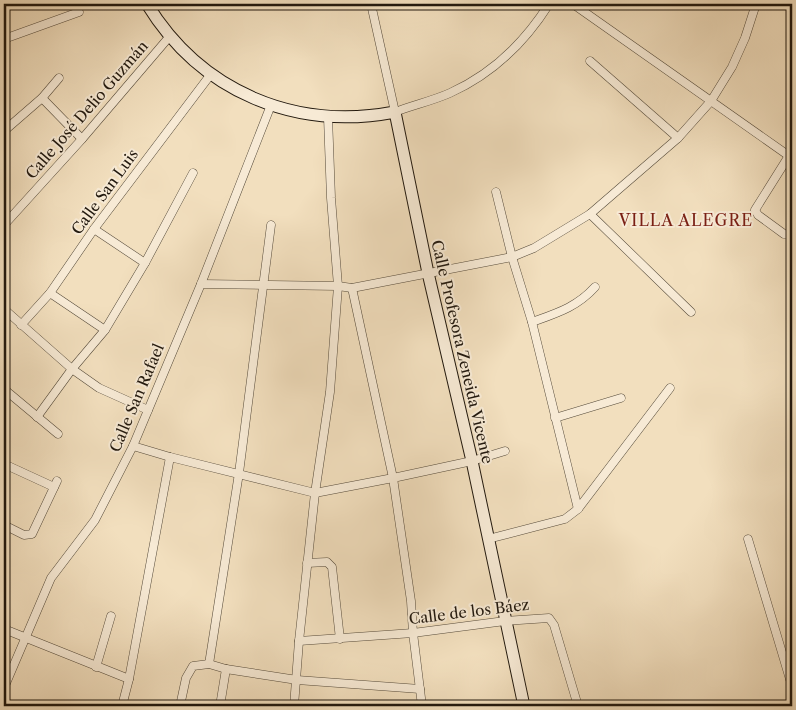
<svg xmlns="http://www.w3.org/2000/svg" width="796" height="710" font-family="'Libre Caslon Text',serif">
	<style>
		.lines { fill: none; stroke-linecap: round; stroke-linejoin: round }
		.street-casing { stroke: #554a3a; stroke-width: 9 }
		.secondary-casing { stroke: #21180e; stroke-width: 13 }
		.street { stroke: #f7ead5; stroke-width: 8 }
		.secondary { stroke: #f7ead5; stroke-width: 11 }
		.labels { text-anchor: middle; stroke-width: 4; stroke-linejoin: round; paint-order: stroke }
		.street-label { font-size: 15px; fill: #21180e; stroke: #f7ead5 }
		.neighbourhood-label { font-size: 16px; letter-spacing: 1px; fill: #7a1f14; stroke: #f7ead5 }
	</style>
	<rect width="100%" height="100%" fill="#f2dfbe"/>
	<filter id="stains"><feTurbulence type="fractalNoise" baseFrequency=".004" numOctaves="4"/><feColorMatrix values="0 0 0 0 .2 0 0 0 0 .09 0 0 0 0 .02 0 0 0 .5 -.17"/></filter>
	<radialGradient id="worn" r=".72"><stop offset=".6" stop-color="#630" stop-opacity="0"/><stop offset="1" stop-color="#630" stop-opacity=".3"/></radialGradient>
	<g class="lines">
		<defs>
			<g id="street">
				<path d="M371 4 395 112C413 105 432 101 450 93 492 74 525 42 549 4"/>
				<polyline points="573,4 792,158"/>
				<polyline points="4,39 79,12"/>
				<polyline points="590,61 678,138"/>
				<polyline points="42,98 82,139"/>
				<polyline points="4,131 42,98 59,78"/>
				<polyline points="792,151 755,210 758,215 784,234 788,235 792,233"/>
				<polyline points="496,192 512,257 532,322 578,509"/>
				<polyline points="590,214 691,312"/>
				<polyline points="4,225 82,139 170,36"/>
				<polyline points="94,229 145,263"/>
				<polyline points="201,284 338,286 352,288 512,257 534,248 590,214 678,138 711,101 732,67 745,38 756,4"/>
				<polyline points="352,288 393,478 411,601 413,633 422,706"/>
				<polyline points="50,293 105,330"/>
				<polyline points="4,309 72,369 99,388 148,410"/>
				<path d="M532 322C557 313 577 307 595 287"/>
				<polyline points="21,325 50,293 94,229 211,74"/>
				<polyline points="4,389 58,434"/>
				<polyline points="37,417 72,369 105,330 145,263 193,173"/>
				<polyline points="555,418 621,398"/>
				<polyline points="133,446 170,457 315,493 393,478 472,461 505,451"/>
				<polyline points="4,464 54,487"/>
				<polyline points="4,525 24,535 32,534 57,481"/>
				<polyline points="488,539 565,519 578,509 670,388"/>
				<polyline points="748,539 792,686"/>
				<polyline points="307,563 327,562 332,567 340,639"/>
				<polyline points="4,629 129,679"/>
				<polyline points="299,641 413,633 505,621 549,618 554,625 578,706"/>
				<polyline points="209,664 239,473 271,225"/>
				<polyline points="96,667 111,616"/>
				<polyline points="4,688 51,578 95,520 133,446 201,284 271,105"/>
				<polyline points="122,706 129,679 170,457"/>
				<polyline points="180,706 186,678 193,666 209,664 226,669 297,680 420,689"/>
				<polyline points="220,706 226,669"/>
				<polyline points="294,706 299,641 315,493 330,392 338,286 331,198 328,117"/>
			</g>
			<path id="secondary" d="M147 4C201 92 295 131 395 112L428 273 472 461 524 706"/>
		</defs>
		<use href="#street" class="street-casing"/>
		<use href="#secondary" class="secondary-casing"/>
		<use href="#street" class="street"/>
		<use href="#secondary" class="secondary"/>
	</g>
	<g class="labels">
		<g class="street-label">
			<text transform="translate(87 110) rotate(-49)" y="5">Calle José Delio Guzmán</text>
			<text transform="translate(105 192) rotate(-54)" y="5">Calle San Luis</text>
			<text transform="translate(462 352) rotate(77)" y="5">Calle Profesora Zeneida Vicente</text>
			<text transform="translate(137 398) rotate(-67)" y="5">Calle San Rafael</text>
			<text transform="translate(469 612) rotate(-7)" y="5">Calle de los Báez</text>
		</g>
		<g class="neighbourhood-label">
			<text x="686" y="226">VILLA ALEGRE</text>
		</g>
	</g>
	<rect width="796" height="710" fill="none" stroke="#f2dfbe" stroke-width="20"/>
	<rect x="5" y="5" width="786" height="700" fill="none" stroke="#21180e" stroke-width="2.5"/>
	<rect x="10" y="10" width="776" height="690" fill="none" stroke="#21180e"/>
	<rect width="100%" height="100%" filter="url(#stains)"/>
	<rect width="100%" height="100%" fill="url(#worn)"/>
</svg>
